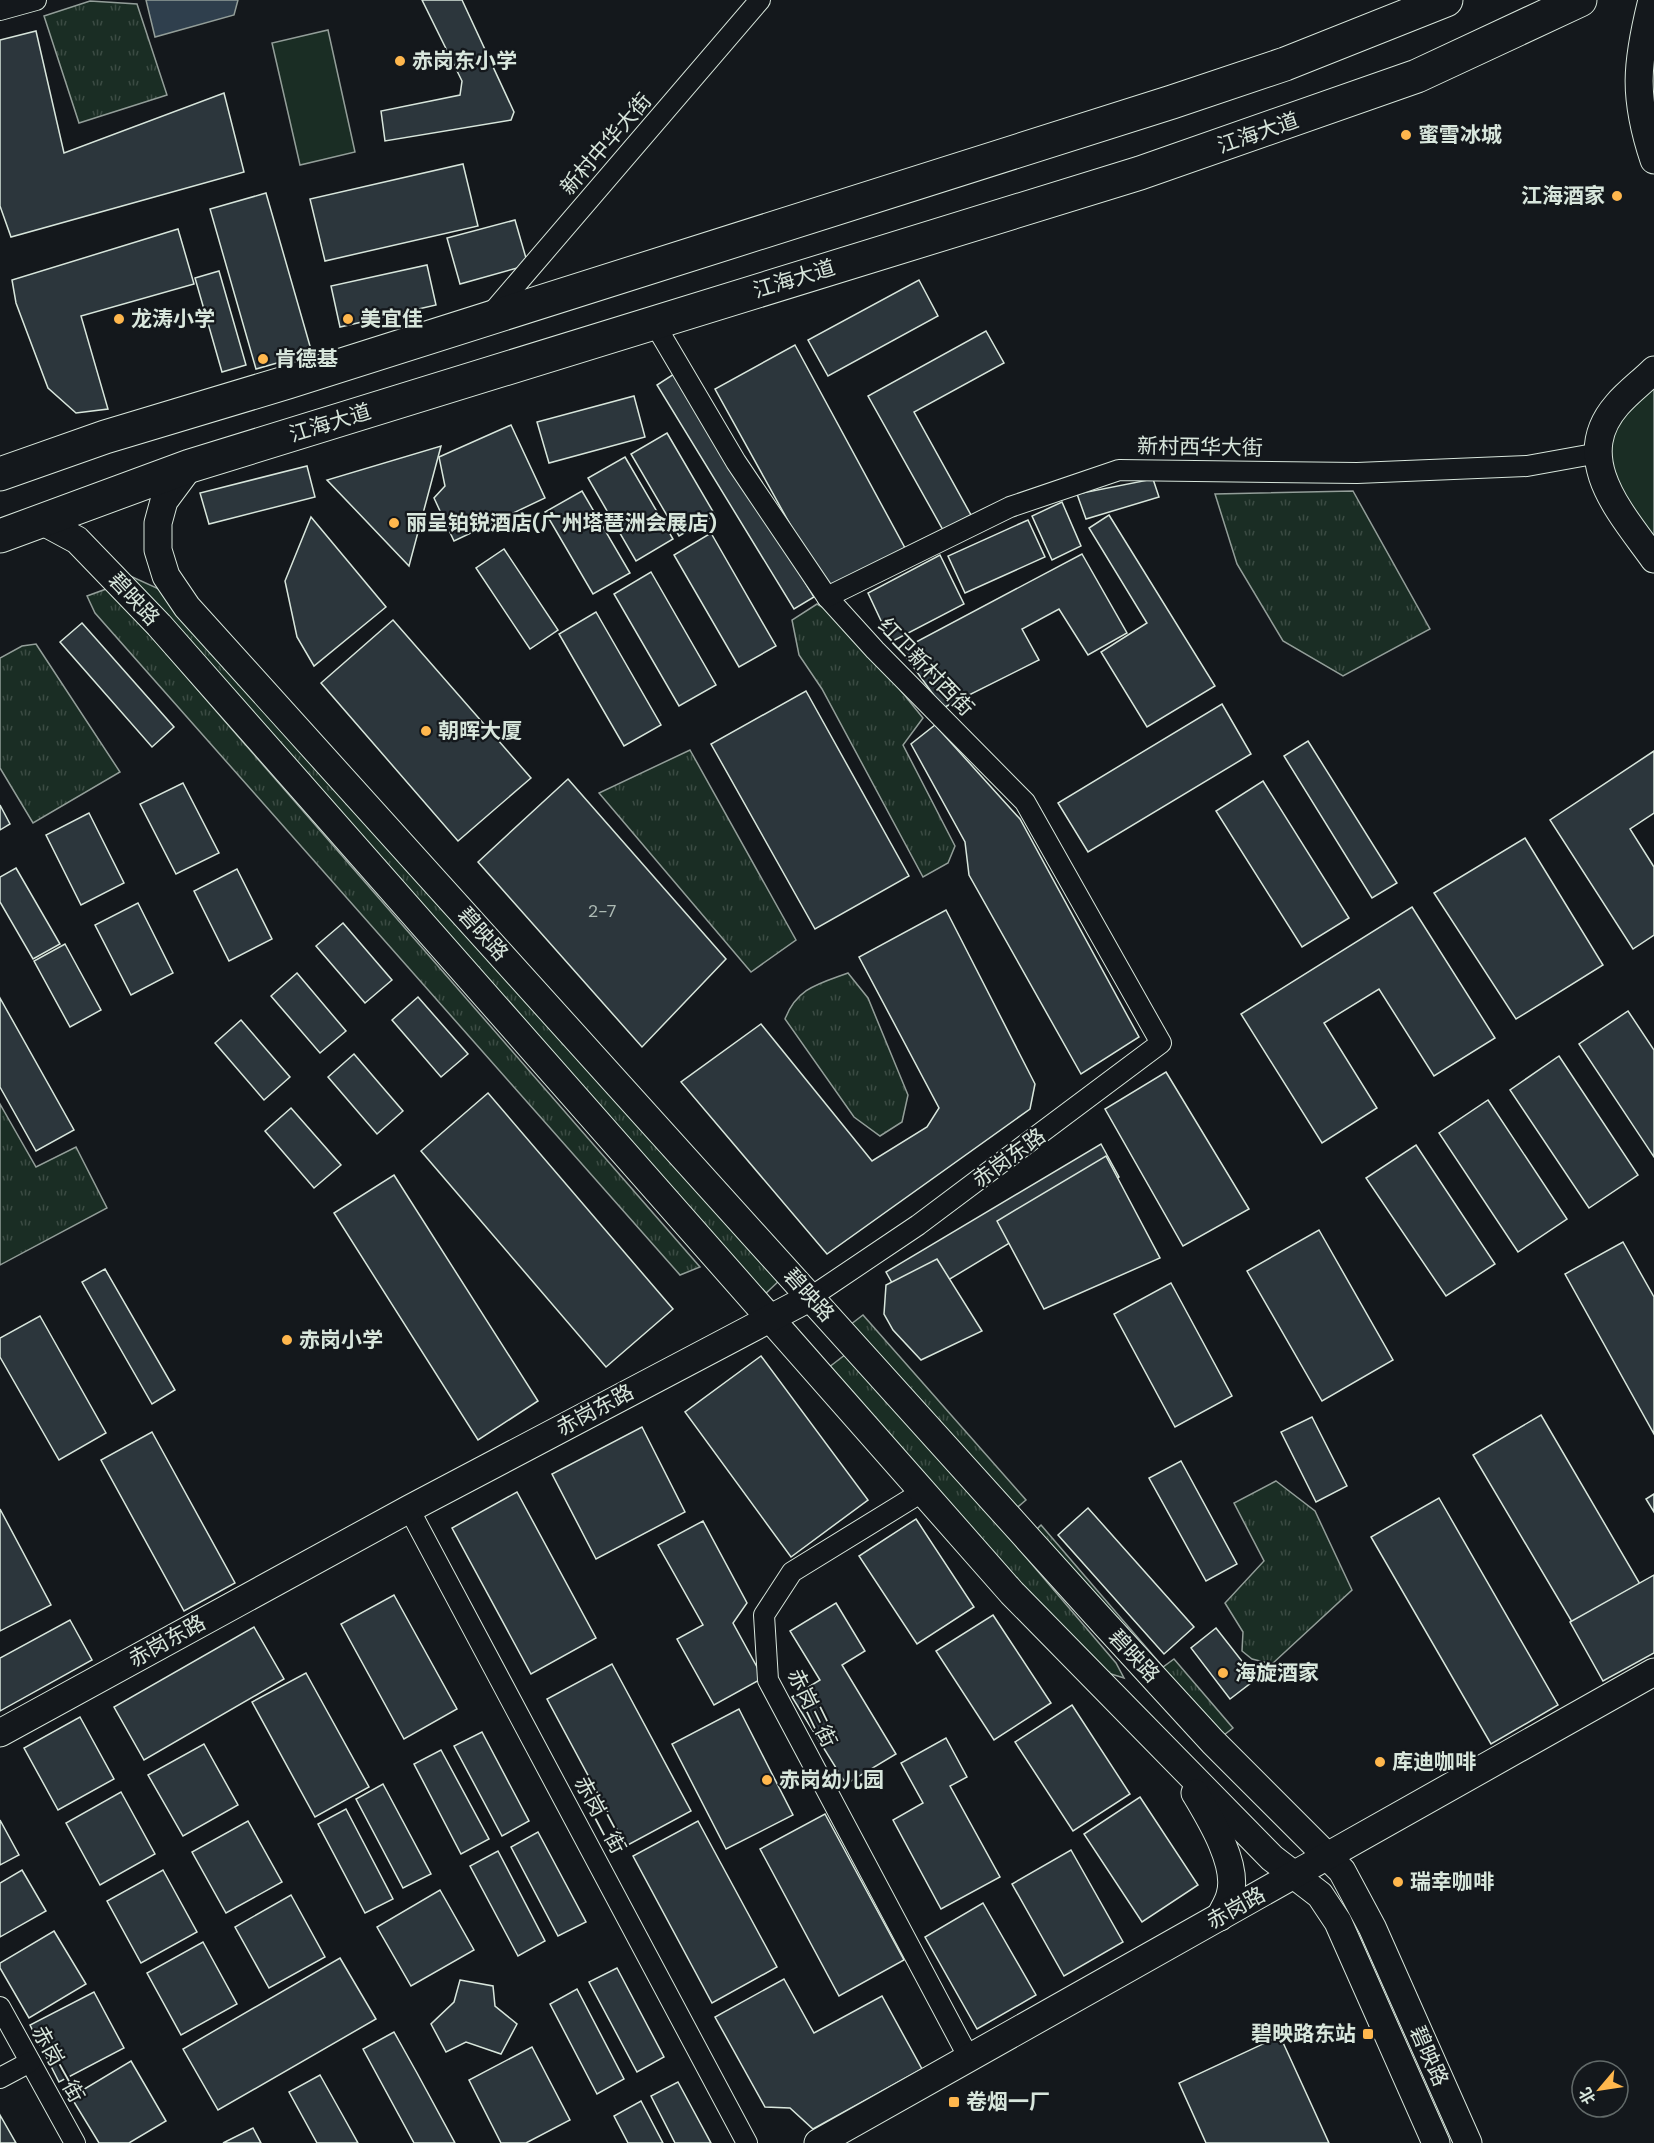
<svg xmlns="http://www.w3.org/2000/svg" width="1654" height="2143" font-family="'DM Sans','Noto Sans SC',sans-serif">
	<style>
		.grass { fill: url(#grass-tufts); stroke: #939e99; stroke-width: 1.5 }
		.park { fill: #1a2d24; stroke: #939e99; stroke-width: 1.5 }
		.water { fill: #2f3f4d; stroke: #939e99; stroke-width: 1.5 }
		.building { fill: #2c363c; stroke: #d8e6dc; stroke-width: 1.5 }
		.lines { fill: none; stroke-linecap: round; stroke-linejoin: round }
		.street-casing { stroke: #d8e6dc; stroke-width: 22 }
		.secondary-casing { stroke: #d8e6dc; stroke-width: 29 }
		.highway-casing { stroke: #d8e6dc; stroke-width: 35 }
		.street { stroke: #14181c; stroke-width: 20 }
		.secondary { stroke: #14181c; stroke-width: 27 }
		.highway { stroke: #14181c; stroke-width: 33 }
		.poi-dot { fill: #ffb74d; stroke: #14181c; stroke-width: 2 }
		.labels { text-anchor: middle; stroke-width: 4.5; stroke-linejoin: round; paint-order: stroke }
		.number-label { font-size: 18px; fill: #adbab4 }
		.poi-label { font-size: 21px; font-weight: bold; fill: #d8e6dc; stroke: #14181c; text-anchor: start }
		.street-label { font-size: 21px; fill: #d8e6dc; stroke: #14181c }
	</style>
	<defs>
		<pattern id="grass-tufts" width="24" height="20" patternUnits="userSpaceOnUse" patternTransform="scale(1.5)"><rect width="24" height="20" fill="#1a2d24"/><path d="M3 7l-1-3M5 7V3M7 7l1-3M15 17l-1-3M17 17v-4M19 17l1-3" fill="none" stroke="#3b4b43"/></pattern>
	</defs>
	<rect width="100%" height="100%" fill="#14181c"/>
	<g class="grass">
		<polygon points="90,1 137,4 167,95 79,123 44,16"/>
		<polygon points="1353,491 1430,629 1343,676 1283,641 1237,564 1215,494"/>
		<polygon points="117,570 170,594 782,1278 761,1298"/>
		<polygon points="109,588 700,1267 680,1275 95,613 87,596"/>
		<polygon points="817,604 843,619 923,718 903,745 955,846 948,863 923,877 822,689 799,655 792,620"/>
		<polygon points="36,644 120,772 33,823 0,768 0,658 22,646"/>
		<polygon points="690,750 796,940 751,972 599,793"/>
		<path d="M848 973 868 998 908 1095 902 1122 880 1136 854 1117 785 1019C797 988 818 984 848 973Z"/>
		<polygon points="0,1104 36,1167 76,1147 107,1208 0,1265"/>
		<polygon points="863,1315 1026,1500 1012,1512 846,1328"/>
		<polygon points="850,1351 1116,1663 1124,1678 1095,1669 824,1371"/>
		<polygon points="1276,1481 1315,1511 1352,1590 1272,1664 1252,1659 1242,1651 1243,1632 1225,1603 1264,1561 1234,1503"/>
		<polygon points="1041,1525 1163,1667 1174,1659 1233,1728 1215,1742 1034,1532"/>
	</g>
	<g class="park">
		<polygon points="328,30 355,152 300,165 272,43"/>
		<polygon points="1654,387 1654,544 1610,477 1610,431 1619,414"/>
	</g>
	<polygon class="water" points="146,0 238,0 234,15 155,37"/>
	<g class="building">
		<polygon points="422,0 462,0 514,112 511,120 385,141 381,111 460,95 462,81"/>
		<polygon points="36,31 64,153 224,93 244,172 11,237 0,206 0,40"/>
		<polygon points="463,164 478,226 325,261 310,199"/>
		<polygon points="266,193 312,353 256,369 210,209"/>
		<polygon points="515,220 528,265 460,284 447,238"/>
		<polygon points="178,229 194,284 81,316 108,409 76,413 48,388 16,303 12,280"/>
		<polygon points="427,265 436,305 340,327 331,286"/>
		<polygon points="219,271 246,365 222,372 195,278"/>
		<polygon points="919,280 938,316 828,376 808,340"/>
		<polygon points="986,331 1004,363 914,412 971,515 943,530 868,396"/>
		<polygon points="795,345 905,548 827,591 715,389"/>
		<polygon points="677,372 814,597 794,609 657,385"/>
		<polygon points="634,396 645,437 549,463 537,422"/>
		<polygon points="511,425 545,498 454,541 434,498 445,486 439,457"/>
		<polygon points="667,433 715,515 679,536 631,454"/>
		<polygon points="441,446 409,566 327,480"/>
		<polygon points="625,457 673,539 636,561 588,478"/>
		<polygon points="307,466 315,497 209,524 200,493"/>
		<polygon points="1153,479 1159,497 1086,519 1077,494"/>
		<polygon points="582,491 630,573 593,594 545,512"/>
		<polygon points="1062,502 1081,546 1052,560 1032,516"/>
		<polygon points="1109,515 1215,686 1147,727 1101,652 1147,623 1089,528"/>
		<polygon points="311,517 386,607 314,666 297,637 285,581"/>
		<polygon points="1028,520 1045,557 965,593 948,556"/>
		<polygon points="711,533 776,646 739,667 674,555"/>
		<polygon points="504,549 558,630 530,649 476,568"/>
		<polygon points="1082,554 1127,633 1088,655 1059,609 1022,629 1039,660 943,708 901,650"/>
		<polygon points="940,555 964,604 891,642 868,593"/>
		<polygon points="651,572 716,685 679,706 614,594"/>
		<polygon points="596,612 661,725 624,746 559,634"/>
		<polygon points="393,620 531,778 458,841 321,683"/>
		<polygon points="82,623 174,727 152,747 60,642"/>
		<polygon points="806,691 909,876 815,929 711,744"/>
		<polygon points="1222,704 1251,754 1088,852 1058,803"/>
		<polygon points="935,725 1020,819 1139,1037 1081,1074 969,875 965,842 911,744"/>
		<polygon points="1308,741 1397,883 1372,898 1284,756"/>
		<polygon points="1654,751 1654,813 1630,829 1654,867 1654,935 1633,949 1550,820"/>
		<polygon points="568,779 726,959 642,1047 478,862"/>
		<polygon points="1263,781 1349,918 1302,947 1216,811"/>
		<polygon points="183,783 219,853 176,874 140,804"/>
		<polygon points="0,805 10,824 0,830"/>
		<polygon points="89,813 124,883 81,905 46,835"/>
		<polygon points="1525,838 1603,965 1516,1019 1434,893"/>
		<polygon points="16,868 60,944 33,959 0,902 0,877"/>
		<polygon points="237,869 272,939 229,961 194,891"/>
		<polygon points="138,903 173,973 131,995 95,925"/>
		<polygon points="1412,907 1495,1038 1434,1076 1379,989 1324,1023 1377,1108 1322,1143 1241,1014"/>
		<polygon points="946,910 1035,1084 1030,1109 827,1254 681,1082 761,1024 872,1161 927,1127 939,1108 859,957"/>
		<polygon points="343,923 392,980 365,1003 316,946"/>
		<polygon points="65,944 101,1010 70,1027 34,961"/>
		<polygon points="297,973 346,1031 320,1053 271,996"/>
		<polygon points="418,997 468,1054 441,1077 392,1020"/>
		<polygon points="0,998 74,1130 36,1151 0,1087"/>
		<polygon points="1628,1011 1654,1050 1654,1157 1579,1044"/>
		<polygon points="241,1020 290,1077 264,1100 215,1043"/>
		<polygon points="354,1054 403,1111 377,1134 328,1077"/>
		<polygon points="1559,1056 1638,1175 1589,1208 1510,1090"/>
		<polygon points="1166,1072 1249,1209 1183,1246 1105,1109"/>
		<polygon points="488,1093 673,1309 606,1367 421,1151"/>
		<polygon points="1488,1100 1567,1219 1518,1252 1439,1133"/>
		<polygon points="291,1108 341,1165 314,1188 265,1131"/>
		<polygon points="1101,1144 1119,1177 905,1306 886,1272"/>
		<polygon points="1416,1145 1495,1264 1446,1296 1366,1178"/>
		<polygon points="1106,1156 1160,1258 1044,1309 997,1221"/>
		<polygon points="394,1175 538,1401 478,1440 334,1213"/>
		<polygon points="1319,1230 1393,1360 1322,1401 1247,1271"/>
		<polygon points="1623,1242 1654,1297 1654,1434 1565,1274"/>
		<polygon points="937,1259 982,1331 921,1360 893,1330 884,1314 886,1285"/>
		<polygon points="105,1269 175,1390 152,1404 82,1282"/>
		<polygon points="1171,1283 1232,1396 1175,1427 1114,1314"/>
		<polygon points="40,1316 106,1433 59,1460 0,1357 0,1338"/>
		<polygon points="761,1356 868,1500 791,1557 685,1412"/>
		<polygon points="1541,1415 1654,1608 1654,1647 1604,1676 1473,1455"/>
		<polygon points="1312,1417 1347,1486 1316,1502 1281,1432"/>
		<polygon points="642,1427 685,1512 596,1559 552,1474"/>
		<polygon points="152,1432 235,1583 184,1611 101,1460"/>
		<polygon points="1181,1461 1237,1564 1206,1581 1149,1478"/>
		<polygon points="517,1492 596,1638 531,1674 452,1528"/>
		<polygon points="1654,1494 1654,1512 1646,1499"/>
		<polygon points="1439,1498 1558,1705 1491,1744 1371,1537"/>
		<polygon points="1088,1508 1194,1627 1164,1654 1058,1535"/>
		<polygon points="0,1509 51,1605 0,1631"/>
		<polygon points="916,1519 974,1607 917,1644 859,1556"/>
		<polygon points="703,1521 747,1603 733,1623 763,1678 714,1705 677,1639 703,1625 658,1545"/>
		<polygon points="1654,1575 1654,1653 1603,1681 1570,1622"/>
		<polygon points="394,1595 457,1709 404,1739 341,1624"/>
		<polygon points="836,1603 865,1651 842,1665 896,1754 846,1784 792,1697 820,1680 790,1631"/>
		<polygon points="993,1615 1051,1703 994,1740 936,1651"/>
		<polygon points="70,1620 92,1660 0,1711 0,1658"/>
		<polygon points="254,1627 284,1679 144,1760 114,1707"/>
		<polygon points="1216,1628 1256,1679 1230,1699 1191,1648"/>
		<polygon points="612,1664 691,1811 626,1846 547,1699"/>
		<polygon points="306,1673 369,1787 315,1817 252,1702"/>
		<polygon points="1072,1705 1130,1794 1073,1831 1015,1742"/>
		<polygon points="739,1709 793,1815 726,1849 672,1744"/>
		<polygon points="80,1717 114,1779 58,1810 24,1748"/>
		<polygon points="482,1732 529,1821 502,1836 454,1746"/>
		<polygon points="946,1738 967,1777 950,1786 1000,1877 941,1909 893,1820 923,1803 901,1763"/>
		<polygon points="204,1744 238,1805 183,1836 148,1775"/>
		<polygon points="441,1750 489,1839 461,1854 414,1764"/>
		<polygon points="383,1784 431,1874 403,1888 356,1799"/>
		<polygon points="121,1792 155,1854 100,1885 66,1823"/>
		<polygon points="1140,1797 1198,1885 1142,1922 1084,1834"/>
		<polygon points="346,1809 393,1899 365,1913 318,1824"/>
		<polygon points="825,1814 904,1960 839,1996 760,1849"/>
		<polygon points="0,1820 19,1855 0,1865"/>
		<polygon points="248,1821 282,1882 226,1913 192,1852"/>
		<polygon points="698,1821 777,1967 712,2003 633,1856"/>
		<polygon points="538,1832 586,1922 558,1936 511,1847"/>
		<polygon points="1071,1850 1123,1942 1064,1976 1012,1884"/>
		<polygon points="498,1851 545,1941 518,1956 470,1866"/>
		<polygon points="22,1870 46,1911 0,1937 0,1883"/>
		<polygon points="163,1870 197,1932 141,1963 107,1901"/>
		<polygon points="440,1890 474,1950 411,1986 377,1927"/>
		<polygon points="291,1895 325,1957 269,1988 235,1927"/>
		<polygon points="983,1903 1036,1995 977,2029 925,1937"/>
		<polygon points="54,1931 86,1984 29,2018 0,1968 0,1963"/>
		<polygon points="203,1942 237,2004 181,2035 147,1973"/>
		<polygon points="340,1958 376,2019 218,2110 183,2049"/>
		<polygon points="617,1968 664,2057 637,2072 589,1982"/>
		<polygon points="784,1979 814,2033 882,1996 922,2069 813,2129 790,2108 765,2107 715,2017"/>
		<polygon points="460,1980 493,1986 495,2006 517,2024 501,2054 466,2042 446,2052 431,2024 454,2002"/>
		<polygon points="577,1989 624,2079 597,2094 550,2004"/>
		<polygon points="94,1992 124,2048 59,2082 30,2025"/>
		<polygon points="394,2032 417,2073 455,2143 414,2143 363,2049"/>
		<polygon points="1280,2036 1329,2143 1206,2143 1179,2083"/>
		<polygon points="532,2047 570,2120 526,2143 501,2143 469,2080"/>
		<polygon points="131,2061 166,2121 129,2143 99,2143 71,2097"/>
		<polygon points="320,2075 343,2116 358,2143 317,2143 289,2092"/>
		<polygon points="678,2082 711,2143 675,2143 651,2096"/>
		<polygon points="641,2101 663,2143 628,2143 614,2116"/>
		<polygon points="0,2115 16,2143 0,2143"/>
		<polygon points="253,2128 261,2143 223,2143"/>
	</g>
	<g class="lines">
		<defs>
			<g id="street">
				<polyline points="0,10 36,0"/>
				<polyline points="490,315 760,0"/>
				<polyline points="654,323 736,462 827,597 875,650 1025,802 1161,1043 918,1225 811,1297"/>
				<polyline points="827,597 1010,507 1119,470 1357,473 1527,466 1599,453"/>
				<polyline points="922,1492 792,1572 764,1615 768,1680 969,2058"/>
				<polyline points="409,1509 747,2143"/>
				<polyline points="0,2007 75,2143"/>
				<polyline points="0,2078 30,2062"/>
			</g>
			<g id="secondary">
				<path d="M1652 0C1636 64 1633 97 1654 160"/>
				<path d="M1654 370C1642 382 1628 392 1617 405 1570 459 1622 514 1654 559"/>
				<polyline points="190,466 164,501 158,523 158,550 166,576 187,607 1104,1623 1213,1742 1342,1871 1372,1927 1468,2143"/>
				<polyline points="40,520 77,540 159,625 1012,1593 1272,1858 1320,1895 1338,1922 1436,2143"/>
				<polyline points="0,1733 409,1509 811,1297"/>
				<path d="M1195 1793C1210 1818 1239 1865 1230 1895 1228 1903 1223 1910 1220 1917"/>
				<polyline points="818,2143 1654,1672"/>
			</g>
			<g id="highway">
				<polyline points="0,474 105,437 288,382 1172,102 1285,64 1446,0"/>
				<polyline points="0,536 190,466 1140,173 1417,76 1580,0"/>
			</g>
		</defs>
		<use href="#street" class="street-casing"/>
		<use href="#secondary" class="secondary-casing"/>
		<use href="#highway" class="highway-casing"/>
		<use href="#street" class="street"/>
		<use href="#secondary" class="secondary"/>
		<use href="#highway" class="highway"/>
	</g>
	<g class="poi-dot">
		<circle cx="400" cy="61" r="6"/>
		<circle cx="1406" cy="135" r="6"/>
		<circle cx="1617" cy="196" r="6"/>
		<circle cx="119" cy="319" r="6"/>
		<circle cx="348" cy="319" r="6"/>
		<circle cx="263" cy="359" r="6"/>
		<circle cx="394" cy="523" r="6"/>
		<circle cx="426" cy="731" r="6"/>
		<circle cx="287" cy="1340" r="6"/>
		<circle cx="1223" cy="1673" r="6"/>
		<circle cx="1380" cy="1762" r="6"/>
		<circle cx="767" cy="1780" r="6"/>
		<circle cx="1398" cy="1882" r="6"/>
		<rect x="1362" y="2028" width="12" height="12" rx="3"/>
		<rect x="948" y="2096" width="12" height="12" rx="3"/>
	</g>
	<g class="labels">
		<g class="number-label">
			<text x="602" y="917">2-7</text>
		</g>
		<g class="poi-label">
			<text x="412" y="68">赤岗东小学</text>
			<text x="1418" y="142">蜜雪冰城</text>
			<text x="1605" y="203" text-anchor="end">江海酒家</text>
			<text x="131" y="326">龙涛小学</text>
			<text x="360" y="326">美宜佳</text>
			<text x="275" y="366">肯德基</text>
			<text x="406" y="530">丽呈铂锐酒店(广州塔琶洲会展店)</text>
			<text x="438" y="738">朝晖大厦</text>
			<text x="299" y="1347">赤岗小学</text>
			<text x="1235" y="1680">海旋酒家</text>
			<text x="1392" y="1769">库迪咖啡</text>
			<text x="779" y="1787">赤岗幼儿园</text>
			<text x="1410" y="1889">瑞幸咖啡</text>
			<text x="1356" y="2041" text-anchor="end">碧映路东站</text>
			<text x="966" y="2109">卷烟一厂</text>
		</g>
		<g class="street-label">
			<text transform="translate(1258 133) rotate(-19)" y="7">江海大道</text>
			<text transform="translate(606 144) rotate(-49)" y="7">新村中华大街</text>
			<text transform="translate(794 279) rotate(-17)" y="7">江海大道</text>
			<text transform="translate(330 423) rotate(-17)" y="7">江海大道</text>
			<text transform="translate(1200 447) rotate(1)" y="7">新村西华大街</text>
			<text transform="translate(134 599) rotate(47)" y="7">碧映路</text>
			<text transform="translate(926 667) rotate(46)" y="7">红卫新村西街</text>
			<text transform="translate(483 934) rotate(48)" y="7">碧映路</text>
			<text transform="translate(1009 1158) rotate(-36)" y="7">赤岗东路</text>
			<text transform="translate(809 1295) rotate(48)" y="7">碧映路</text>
			<text transform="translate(595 1410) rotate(-28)" y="7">赤岗东路</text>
			<text transform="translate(167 1641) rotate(-29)" y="7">赤岗东路</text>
			<text transform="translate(1134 1656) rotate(47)" y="7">碧映路</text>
			<text transform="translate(812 1708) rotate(64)" y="7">赤岗三街</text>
			<text transform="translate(600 1815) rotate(62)" y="7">赤岗二街</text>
			<text transform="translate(1236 1908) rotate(-29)" y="7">赤岗路</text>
			<text transform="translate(1429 2056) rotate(66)" y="7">碧映路</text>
			<text transform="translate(58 2064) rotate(61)" y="7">赤岗一街</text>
		</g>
	</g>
	<g transform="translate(1600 2089) rotate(241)"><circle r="28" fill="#14181c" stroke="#626a69" stroke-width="1.5"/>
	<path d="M0-4.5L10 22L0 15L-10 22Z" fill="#ffb74d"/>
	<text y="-9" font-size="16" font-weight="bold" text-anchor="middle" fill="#d8e6dc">北</text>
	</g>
</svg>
